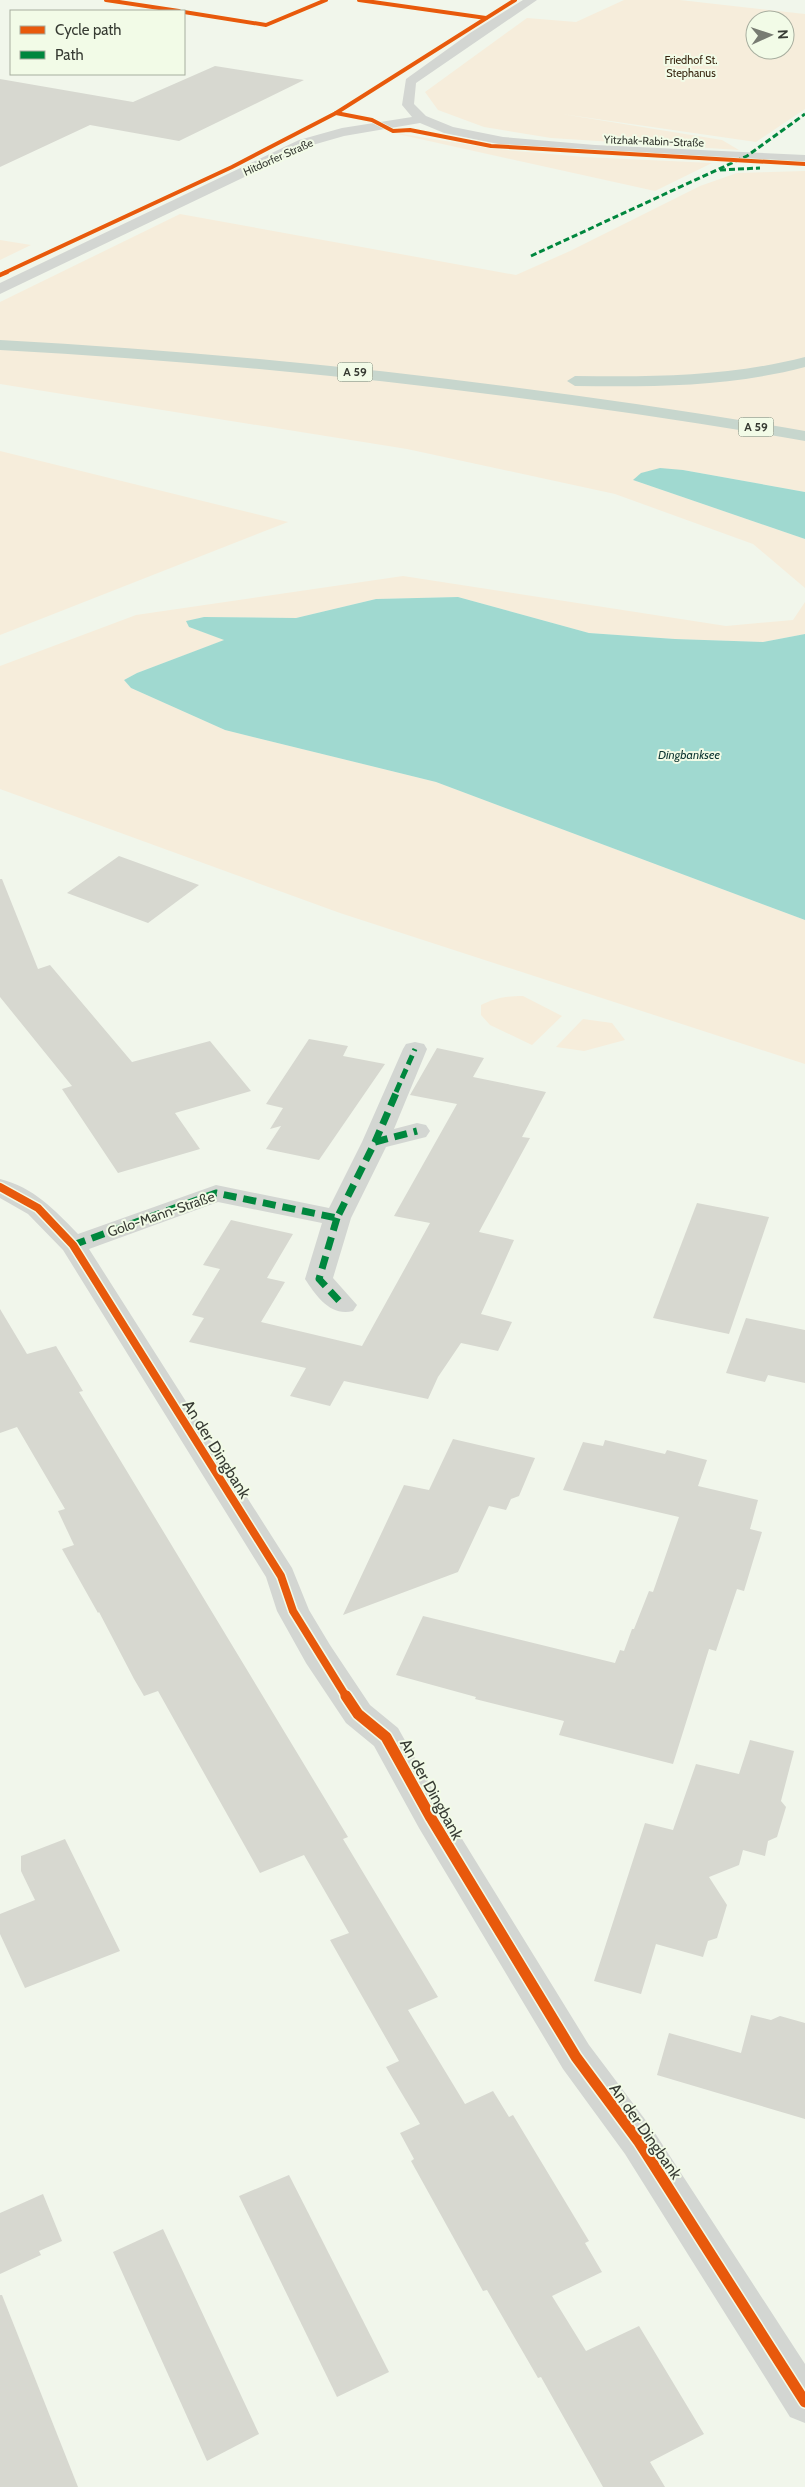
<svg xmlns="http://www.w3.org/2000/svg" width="805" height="2487" font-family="Cabin,sans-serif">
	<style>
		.green { fill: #f6eddb; fill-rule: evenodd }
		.water { fill: #a0d9d0 }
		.building { fill: #d7d8d0 }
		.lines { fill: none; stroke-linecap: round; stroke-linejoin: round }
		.minor { fill: #d3d6d2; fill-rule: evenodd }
		.tertiary { fill: #d3d6d2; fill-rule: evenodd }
		.motorway { fill: #c7d6cd; fill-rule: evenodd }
		.quiet-far2 { stroke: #00873e; stroke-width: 3; stroke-dasharray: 6 3; stroke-linecap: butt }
		.quiet-far1 { stroke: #00873e; stroke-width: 5; stroke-dasharray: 10 5; stroke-linecap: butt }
		.quiet { stroke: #00873e; stroke-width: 7; stroke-dasharray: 13 7; stroke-linecap: butt }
		.cycleway-far3-casing { stroke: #f2fbe7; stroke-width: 5 }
		.cycleway-far2-casing { stroke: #f2fbe7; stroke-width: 6 }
		.cycleway-far1-casing { stroke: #f2fbe7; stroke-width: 11 }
		.cycleway-casing { stroke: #f2fbe7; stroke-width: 14 }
		.cycleway-far3 { stroke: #e8590c; stroke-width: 4 }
		.cycleway-far2 { stroke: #e8590c; stroke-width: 4.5 }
		.cycleway-far1 { stroke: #e8590c; stroke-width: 8 }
		.cycleway { stroke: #e8590c; stroke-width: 11 }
		.labels { text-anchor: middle; stroke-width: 4; stroke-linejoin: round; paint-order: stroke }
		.far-park-label { font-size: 11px; fill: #37250f; stroke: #f2fbe7 }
		.far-street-label { font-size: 11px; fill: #373b33; stroke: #f2fbe7 }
		.shield { fill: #f2fbe7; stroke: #6f7569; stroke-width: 1 }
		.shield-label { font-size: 12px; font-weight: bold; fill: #373b33 }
		.far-water-label { font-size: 12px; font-style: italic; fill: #0e3632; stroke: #f2fbe7 }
		.street-label { font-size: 14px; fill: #373b33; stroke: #f2fbe7 }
		.near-street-label { font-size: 16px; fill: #373b33; stroke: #f2fbe7 }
	</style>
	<rect width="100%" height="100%" fill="#f1f6eb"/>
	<g class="green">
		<path d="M624 0H680L805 14V109L756 142 562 114 722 140 739 150 551 138 484 127 438 110 425 92 527 18 576 22ZM755 20H785V50H755Z"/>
		<polygon points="384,131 495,149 584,157 712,163 655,191"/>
		<polygon points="805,171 805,492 683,470 633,480 805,539 805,588 753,544 615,494 407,449 0,384 0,302 180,214 516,275 570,251 700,186 737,173"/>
		<polygon points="0,240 31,245 0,260"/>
		<polygon points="0,451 288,522 0,635"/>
		<polygon points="403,576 726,626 793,620 805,602 805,634 763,642 675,639 589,633 458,597 376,599 296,618 204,617 187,621 189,627 225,640 137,673 124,680 131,688 225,730 436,782 805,920 805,1064 340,913 0,789 0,666 136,615"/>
		<path d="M523 996 562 1016 532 1045 490 1025 481 1015V1005C495 998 507 996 523 996Z"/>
		<polygon points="583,1019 612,1023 625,1040 584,1051 556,1047"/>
	</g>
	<g class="water">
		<polygon points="660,468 683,470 805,492 805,539 633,480 641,473"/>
		<polygon points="458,597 589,633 675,639 763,642 805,634 805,920 436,782 225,730 131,688 124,680 137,673 224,640 189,627 186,621 204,617 296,618 376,599"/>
	</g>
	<g class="building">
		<polygon points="215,66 304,80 179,141 90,125 0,167 0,79 133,102"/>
		<polygon points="119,856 199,885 148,923 67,893"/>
		<polygon points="0,879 2,879 38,969 50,965 132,1062 210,1041 251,1091 175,1113 200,1149 118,1173 62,1089 72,1086 0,997"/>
		<polygon points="309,1039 348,1046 343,1056 385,1064 319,1160 266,1149 281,1126 270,1129 283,1108 266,1104"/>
		<polygon points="437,1048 484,1058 473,1077 546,1092 522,1137 530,1138 479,1232 514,1240 481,1314 512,1322 498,1351 461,1343 438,1377 428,1399 344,1381 330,1406 290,1396 306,1368 189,1342 204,1318 192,1315 220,1269 203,1265 231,1220 293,1234 267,1278 285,1282 261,1322 362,1346 430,1223 394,1216 457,1104 410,1095"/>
		<polygon points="697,1203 769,1217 729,1334 653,1318"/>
		<polygon points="0,1309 27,1354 56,1346 83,1391 79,1392 348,1837 343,1839 438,1997 408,2010 465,2104 493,2091 509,2117 513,2115 589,2241 585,2243 602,2272 552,2296 586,2351 639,2326 704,2434 650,2462 665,2487 603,2487 541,2377 538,2378 487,2290 483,2291 411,2161 414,2159 400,2133 420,2124 386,2067 399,2061 330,1940 349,1933 304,1855 260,1873 158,1691 144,1696 134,1679 99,1612 98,1613 62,1549 74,1545 58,1511 65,1509 17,1427 0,1433"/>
		<polygon points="746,1318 805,1330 805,1383 768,1375 765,1382 726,1373"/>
		<polygon points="453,1439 535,1458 519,1496 511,1499 506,1510 489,1506 458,1572 343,1615 404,1485 429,1490"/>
		<polygon points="605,1440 665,1454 667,1450 707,1460 698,1486 758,1500 750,1529 762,1532 753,1561 744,1591 737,1589 716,1651 709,1649 673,1764 559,1735 564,1721 475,1699 476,1697 396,1675 423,1616 615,1663 620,1650 624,1651 632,1629 634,1629 649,1591 653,1592 679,1517 563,1490 583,1442 603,1446"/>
		<polygon points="750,1740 794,1751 781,1801 786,1807 777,1837 768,1841 765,1856 743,1850 739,1865 709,1877 727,1905 717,1938 708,1941 703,1957 656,1944 641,1994 594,1981 645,1823 673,1830 696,1764 739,1774"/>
		<polygon points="65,1839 120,1951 25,1988 0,1934 0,1914 35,1900 21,1871 21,1856"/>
		<polygon points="751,2015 771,2020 780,2016 805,2023 805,2119 657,2075 669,2033 741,2053"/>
		<polygon points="289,2175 389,2372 337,2397 239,2196"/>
		<polygon points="43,2194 62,2241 39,2251 41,2255 0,2274 0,2213"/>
		<polygon points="163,2229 259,2434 207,2461 113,2252"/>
		<polygon points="0,2295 2,2295 78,2487 0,2487"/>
	</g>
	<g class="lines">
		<path class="minor" d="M415 1042 424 1044 427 1049 394 1129 417 1123 426 1125 430 1131 426 1137 386 1147 351 1218 333 1278 357 1305 353 1311C331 1317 316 1296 305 1279L322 1223 218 1202 89 1249 292 1568 309 1610 330 1645 370 1705 398 1728 443 1808 589 2045 653 2130 805 2364V2423L790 2417 625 2154 563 2069 419 1828 374 1746 346 1723 306 1663 277 1611 266 1577 63 1250 28 1214 0 1198V1179C33 1187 55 1210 78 1234L216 1185 329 1208 362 1142 403 1049 406 1044Z"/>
		<polygon class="tertiary" points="523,0 537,0 416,83 414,104 426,116 453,127 503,137 595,145 805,155 805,163 595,153 503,145 444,133 420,123 344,136 309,146 0,294 0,283 299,140 342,128 412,117 402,105 406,79 470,33"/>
		<g class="motorway">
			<path d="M0 340C270 355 538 385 805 431V441C538 395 270 365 0 350Z"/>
			<path d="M805 357V367C729 387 653 387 575 386L567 381 575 376C655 377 727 377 805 357Z"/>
		</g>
		<g class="quiet-far2">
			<polyline points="720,170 760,168"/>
			<polyline points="531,256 747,156 805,114"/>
		</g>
		<polyline class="quiet-far1" points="396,1092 415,1049"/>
		<g class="quiet">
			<polyline points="375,1142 417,1131"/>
			<polyline points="337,1218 319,1279 343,1305"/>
			<polyline points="73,1245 216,1193 337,1218 375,1142 397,1091"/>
		</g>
		<defs>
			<g id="cycleway-far3">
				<polyline points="106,0 179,11"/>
				<polyline points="359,0 486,18"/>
				<polyline points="515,0 336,113 372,120 393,131 410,130 491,146 805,164"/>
				<polyline points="184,12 266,25 326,0"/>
				<polyline points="4,273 232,167 336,113"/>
			</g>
			<polyline id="cycleway-far2" points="0,275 7,272"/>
			<polyline id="cycleway-far1" points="0,1187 38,1208 73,1245 281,1576 293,1611 347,1698"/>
			<polyline id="cycleway" points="346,1696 358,1714 386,1737 431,1818 576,2057 639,2142 805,2402"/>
		</defs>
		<use href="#cycleway-far3" class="cycleway-far3-casing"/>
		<use href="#cycleway-far2" class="cycleway-far2-casing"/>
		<use href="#cycleway-far1" class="cycleway-far1-casing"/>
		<use href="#cycleway" class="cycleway-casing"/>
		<use href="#cycleway-far3" class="cycleway-far3"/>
		<use href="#cycleway-far2" class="cycleway-far2"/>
		<use href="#cycleway-far1" class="cycleway-far1"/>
		<use href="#cycleway" class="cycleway"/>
	</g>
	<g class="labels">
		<g class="far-park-label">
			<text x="691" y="64">Friedhof St.<tspan x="691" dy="13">Stephanus</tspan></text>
		</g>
		<g class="far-street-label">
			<text transform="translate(654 141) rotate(2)" y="4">Yitzhak-Rabin-Straße</text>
			<text transform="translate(278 157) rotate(-24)" y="4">Hitdorfer Straße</text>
		</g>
		<g class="shield">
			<rect x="337.5" y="362.5" width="35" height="19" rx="4"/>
			<rect x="738.5" y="417.5" width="35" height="19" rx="4"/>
		</g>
		<g class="shield-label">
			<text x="355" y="376">A 59</text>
			<text x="756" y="431">A 59</text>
		</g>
		<g class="far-water-label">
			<text x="689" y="759">Dingbanksee</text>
		</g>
		<g class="street-label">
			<text transform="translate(161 1214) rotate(-19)" y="5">Golo-Mann-Straße</text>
		</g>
		<g class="near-street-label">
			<text transform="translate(217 1449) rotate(58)" y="6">An der Dingbank</text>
			<text transform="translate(432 1789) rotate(61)" y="6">An der Dingbank</text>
			<text transform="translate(646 2131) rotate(55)" y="6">An der Dingbank</text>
		</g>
	</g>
	<rect x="10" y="10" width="175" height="65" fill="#f2fbe7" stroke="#a7ae9f"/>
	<rect x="20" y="26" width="25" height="8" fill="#e8590c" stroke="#a7ae9f"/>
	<text x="55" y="35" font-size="15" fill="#373b33">Cycle path</text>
	<rect x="20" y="51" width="25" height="8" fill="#00873e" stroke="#a7ae9f"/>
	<text x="55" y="60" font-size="15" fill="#373b33">Path</text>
	<g transform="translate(770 35) rotate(87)"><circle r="24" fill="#f2fbe7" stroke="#a7ae9f"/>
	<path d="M0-4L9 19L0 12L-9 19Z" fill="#787c73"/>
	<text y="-8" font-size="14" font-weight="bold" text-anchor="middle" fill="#373b33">N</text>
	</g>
</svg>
